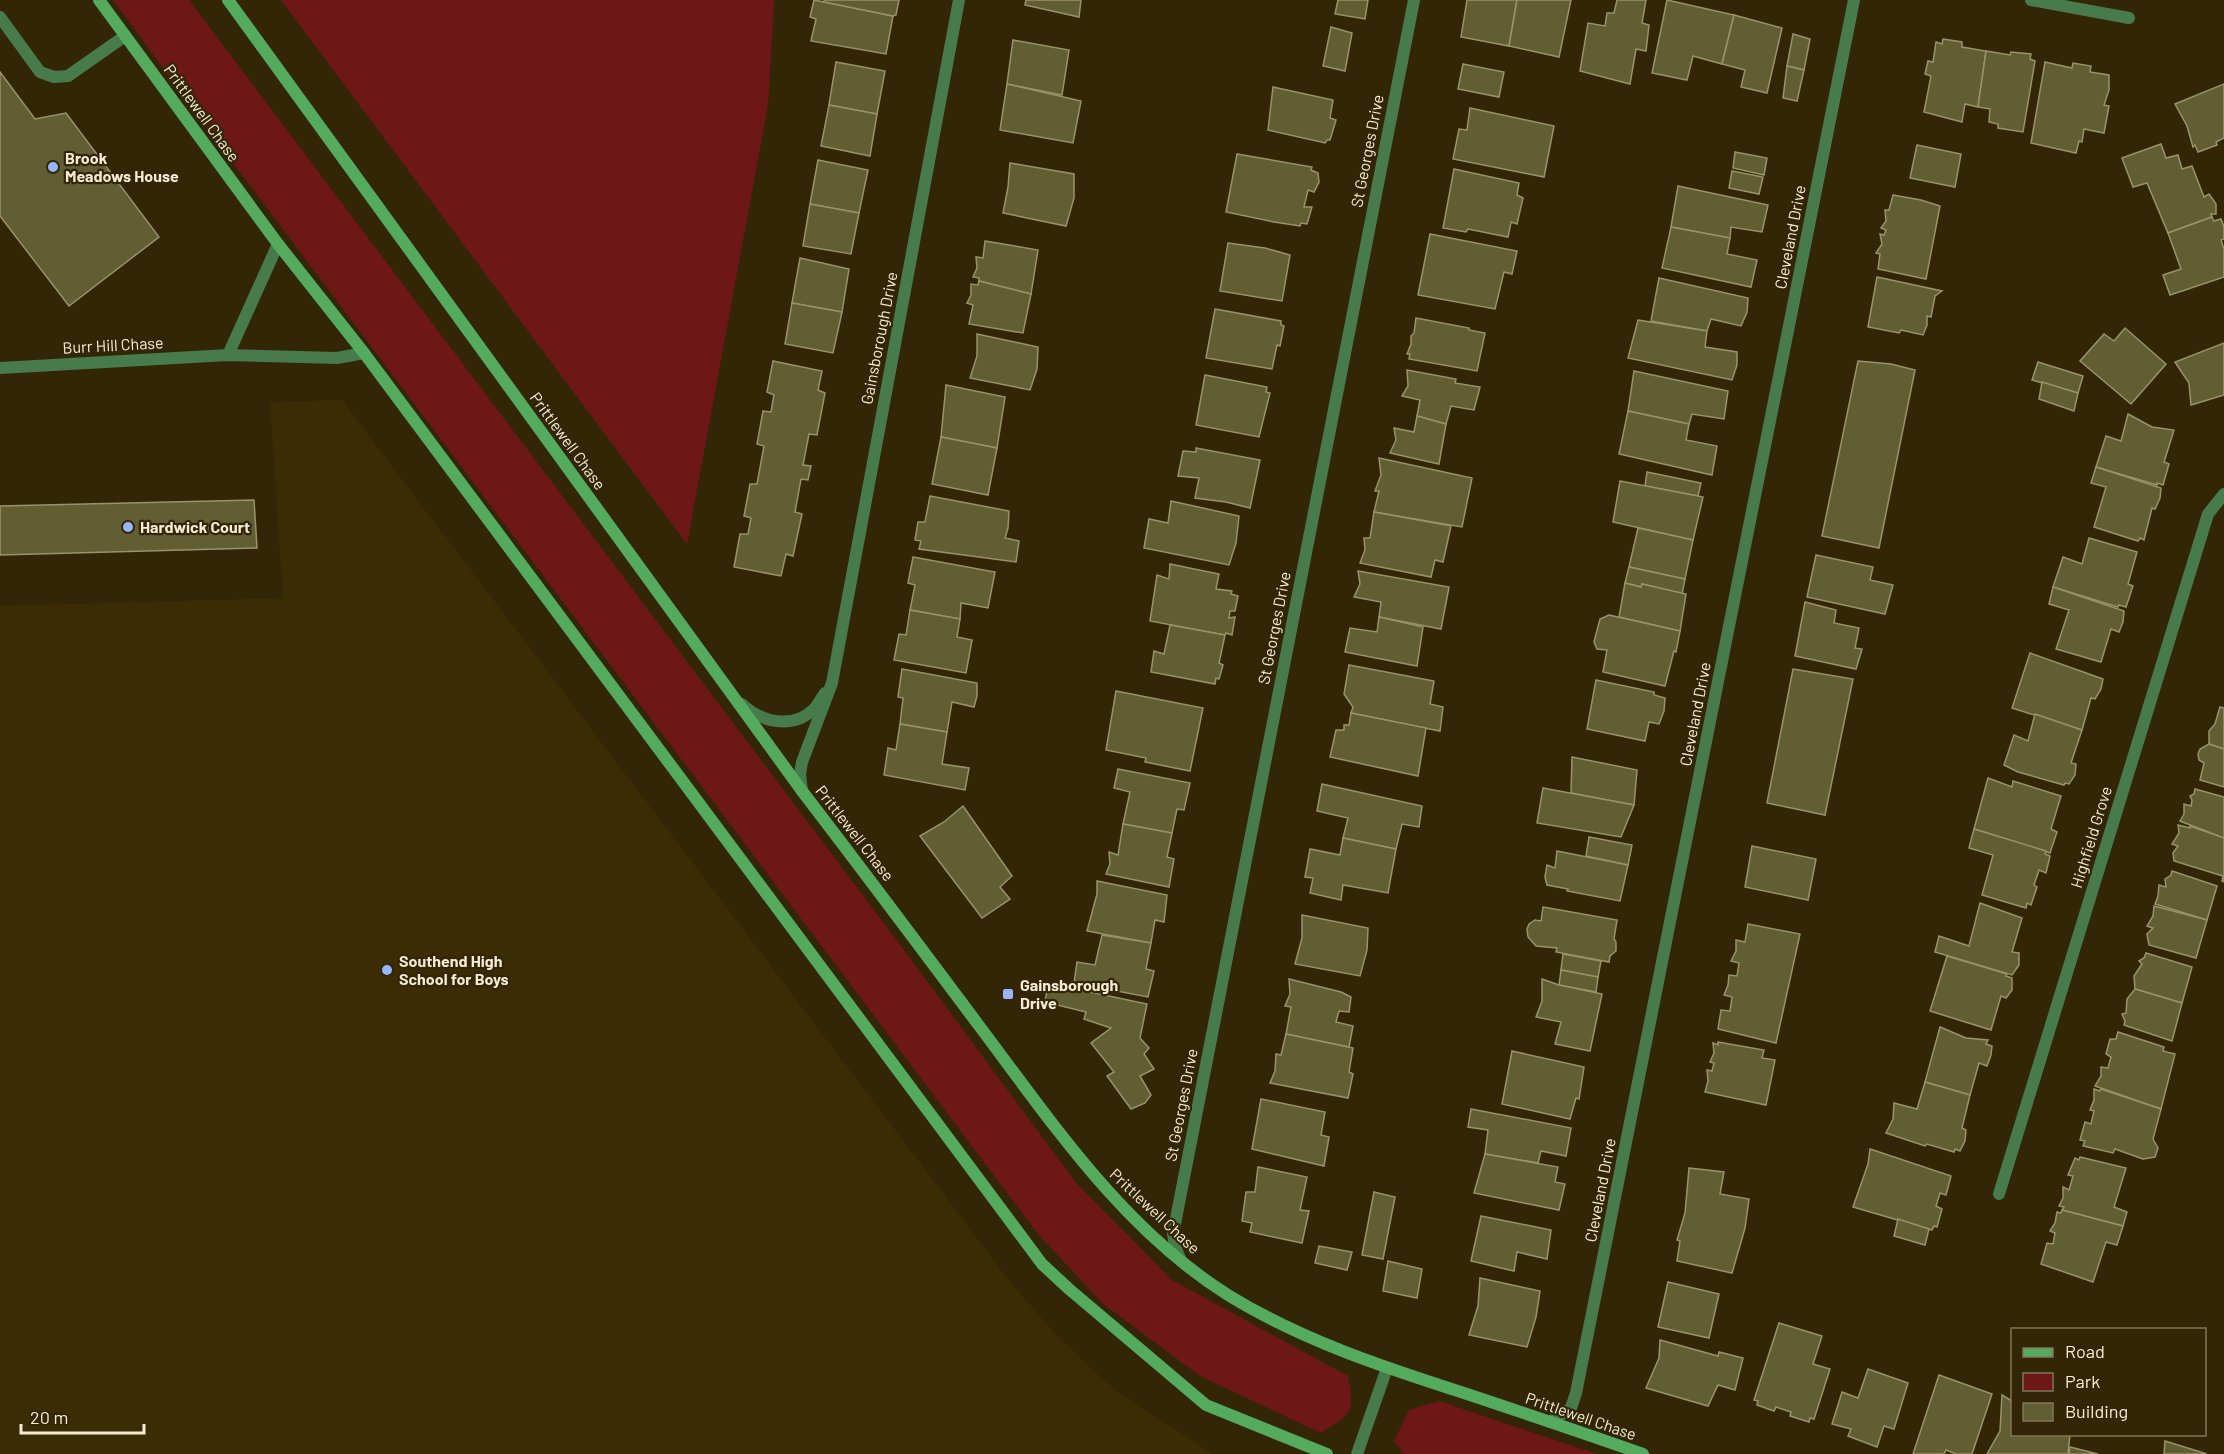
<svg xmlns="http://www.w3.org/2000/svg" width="2224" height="1454" font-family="Barlow,sans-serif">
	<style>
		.built { fill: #3c2c04 }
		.green { fill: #6d1717 }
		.building { fill: #605e32; stroke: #979568; stroke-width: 1.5 }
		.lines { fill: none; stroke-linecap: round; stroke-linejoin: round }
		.lane { stroke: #477b4c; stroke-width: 12 }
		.street { stroke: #477b4c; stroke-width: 12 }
		.secondary { stroke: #54aa5d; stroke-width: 12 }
		.poi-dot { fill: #97b6fd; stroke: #332606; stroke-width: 2 }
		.labels { text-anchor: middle; stroke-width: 4.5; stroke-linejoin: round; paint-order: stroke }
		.street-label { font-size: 16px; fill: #f6ecd6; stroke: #332606 }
		.poi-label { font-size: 16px; font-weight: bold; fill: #f6ecd6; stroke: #332606; text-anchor: start }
	</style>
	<rect width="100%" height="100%" fill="#332606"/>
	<polygon class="built" points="342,400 1011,1283 1058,1337 1114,1389 1213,1454 0,1454 0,606 283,598 270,402"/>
	<g class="green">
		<path d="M113 0H189L901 946 1077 1184 1172 1280 1348 1376C1355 1413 1352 1413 1321 1433L1200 1376 1102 1303 1038 1234 231 160Z"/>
		<polygon points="281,0 774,0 768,105 687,544"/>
		<polygon points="1439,1401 1597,1454 1404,1454 1394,1441 1409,1410"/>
	</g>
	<g class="building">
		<polygon points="814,0 893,16 886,54 811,41 816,19 810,17"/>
		<polygon points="824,0 899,0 896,15 893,16 824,2"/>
		<polygon points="1026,0 1081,0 1079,17 1025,5"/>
		<polygon points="1338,0 1368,0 1365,19 1335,14"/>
		<polygon points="1467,0 1517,0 1509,46 1461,37"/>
		<polygon points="1517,0 1571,0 1559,57 1509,46"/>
		<polygon points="1617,0 1646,0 1642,23 1649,25 1646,51 1636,49 1630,84 1580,71 1588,23 1605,26 1607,13 1614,13"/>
		<polygon points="1667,0 1734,15 1722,64 1693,56 1687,80 1652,73"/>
		<polygon points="1734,15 1782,28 1767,93 1741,87 1745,70 1722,64"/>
		<polygon points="1331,27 1352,33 1345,71 1323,66"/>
		<polygon points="1793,34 1810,39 1804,70 1787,66"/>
		<polygon points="1943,39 1962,42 1962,47 1986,51 1978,107 1965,104 1962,122 1924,112 1931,76 1925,74 1928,61 1933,62 1936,42 1942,44"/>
		<polygon points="1013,40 1069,50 1062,95 1007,84"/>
		<polygon points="1986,51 2010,55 2011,52 2031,54 2030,59 2035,61 2023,132 1998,128 1998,124 1989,122 1990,109 1978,107"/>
		<polygon points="836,62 885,71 877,114 829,105"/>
		<polygon points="2045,62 2072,68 2073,63 2091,66 2090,72 2109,75 2109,90 2104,105 2109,106 2104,133 2084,129 2082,142 2079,141 2076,153 2031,143"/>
		<polygon points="1463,64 1504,72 1499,97 1458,89"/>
		<polygon points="1787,66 1804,70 1797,101 1783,98"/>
		<polygon points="0,72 35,119 66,113 159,237 69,306 0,216"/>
		<polygon points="1007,84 1081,101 1073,143 1000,130"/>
		<polygon points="2224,84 2224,138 2216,142 2217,145 2198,152 2195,145 2193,147 2187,126 2175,104"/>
		<polygon points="1273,87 1333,100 1330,118 1336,120 1330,140 1327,140 1325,143 1268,130"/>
		<polygon points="829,105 877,114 870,156 821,146"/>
		<polygon points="1470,108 1554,126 1544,177 1453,159 1459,129 1467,130"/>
		<polygon points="2161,144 2166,158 2178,155 2182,169 2192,166 2204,197 2209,194 2216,204 2216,214 2211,214 2212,217 2168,233 2147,183 2133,187 2122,158"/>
		<polygon points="1917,145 1961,154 1955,187 1910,178"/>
		<polygon points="1735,152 1767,158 1764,175 1733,168"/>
		<polygon points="1237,154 1312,167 1311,170 1318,173 1319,182 1314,192 1308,190 1304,207 1312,207 1307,224 1301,223 1300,226 1274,222 1226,212"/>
		<polygon points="818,160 868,170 859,213 810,204"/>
		<polygon points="1010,163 1074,174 1074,198 1066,226 1003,213 1008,187"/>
		<polygon points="1454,169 1519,183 1517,195 1523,198 1517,224 1511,222 1508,237 1468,229 1466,232 1443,228"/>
		<polygon points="1732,171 1763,177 1759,194 1729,188"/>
		<polygon points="1678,186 1768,205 1762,232 1731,227 1730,238 1671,227"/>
		<polygon points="1893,195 1921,200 1940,206 1926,279 1878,269 1880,254 1876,253 1882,244 1880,234 1884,235 1886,230 1881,228 1886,221 1885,210 1889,210"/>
		<polygon points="810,204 859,213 851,254 803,246"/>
		<polygon points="2212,217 2214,221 2221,219 2224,227 2224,239 2221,240 2224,249 2224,277 2170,295 2163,275 2181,269 2168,233"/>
		<polygon points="1671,227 1730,238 1727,254 1757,260 1751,287 1662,268"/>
		<polygon points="1430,234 1517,251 1512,274 1504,272 1495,309 1418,295"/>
		<polygon points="985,241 1038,250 1031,294 979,281 979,278 973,277 977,268 976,257 983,258"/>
		<polygon points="1228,243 1265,248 1290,255 1282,301 1220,291"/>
		<polygon points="800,258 849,269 842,312 792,303"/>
		<polygon points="1877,277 1942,291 1935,296 1931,317 1927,316 1927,325 1923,335 1901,330 1899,333 1868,327"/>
		<polygon points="1659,278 1748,298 1747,312 1741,326 1711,319 1707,331 1651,321"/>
		<polygon points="979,281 1031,294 1023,333 969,324 973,305 967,303 971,295 971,284 978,285"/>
		<polygon points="792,303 842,312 833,353 785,344"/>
		<polygon points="1215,309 1281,321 1281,325 1284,326 1280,346 1277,345 1272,369 1206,358"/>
		<polygon points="1416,318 1469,328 1469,330 1485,333 1477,371 1409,359 1410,354 1407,354 1411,344 1411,336 1414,333"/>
		<polygon points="1638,320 1707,331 1705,347 1737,352 1737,365 1732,380 1628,358"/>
		<polygon points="2125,328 2166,364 2131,404 2080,361 2104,334 2114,341"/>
		<polygon points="977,334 1038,347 1037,369 1030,390 970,378 977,356"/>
		<polygon points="2224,343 2224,395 2191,405 2189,383 2175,362"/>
		<polygon points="773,361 822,371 818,390 825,393 817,435 809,434 803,465 811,466 808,480 801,479 795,512 802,514 793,556 786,554 781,576 734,567 740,534 748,534 751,518 744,516 750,484 757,484 764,446 757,444 763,411 771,412 774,395 767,392"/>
		<polygon points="1858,361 1891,364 1915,370 1879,548 1822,536"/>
		<polygon points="2038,362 2083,376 2078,393 2032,380"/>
		<polygon points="1407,370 1456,379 1455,383 1480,387 1474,410 1451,406 1446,424 1417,416 1420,400 1402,396 1408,386"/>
		<polygon points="1634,371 1728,391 1724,419 1692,414 1689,424 1628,411"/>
		<polygon points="1205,375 1267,387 1266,392 1270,393 1259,437 1196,425"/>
		<polygon points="2042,382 2078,393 2074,411 2039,399"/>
		<polygon points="946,385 1005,397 997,448 941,437"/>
		<polygon points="1628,411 1689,424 1686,440 1717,446 1712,475 1619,454"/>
		<polygon points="2128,414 2152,427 2174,430 2164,462 2169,464 2163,485 2157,483 2157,485 2096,467 2106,436 2121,441"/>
		<polygon points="1417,416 1446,424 1439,464 1390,453 1396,440 1394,428 1414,432"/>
		<polygon points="941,437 997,448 988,495 932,484"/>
		<polygon points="1196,448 1260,460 1250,508 1226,502 1195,498 1199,478 1178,476 1183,451 1196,452"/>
		<polygon points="1379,458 1472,478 1462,527 1374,512 1379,491 1375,491 1381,475"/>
		<polygon points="2096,467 2161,488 2160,498 2155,509 2152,508 2144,540 2140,538 2138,541 2094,527 2106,487 2091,483"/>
		<polygon points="1647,472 1701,483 1698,496 1645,486"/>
		<polygon points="1620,481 1703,497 1693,540 1613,522"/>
		<polygon points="930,496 1009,511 1008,528 1005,538 1019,541 1016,562 919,549 921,541 915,540 918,522 925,522"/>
		<polygon points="254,500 257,548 0,555 0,506"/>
		<polygon points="1171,501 1239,516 1236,543 1229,565 1144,548 1149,519 1168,523"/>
		<polygon points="1374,512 1451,526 1443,562 1435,560 1431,577 1360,563 1365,550 1364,538 1370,538"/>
		<polygon points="1638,528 1693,540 1685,579 1629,567"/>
		<polygon points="2089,538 2137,552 2128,584 2133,586 2126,607 2119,605 2118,607 2053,587 2063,557 2082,564"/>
		<polygon points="1816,555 1873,567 1870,580 1893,585 1885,614 1807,597"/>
		<polygon points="913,557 995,572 988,608 961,603 960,619 910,610 915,585 908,583"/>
		<polygon points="1170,564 1219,574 1216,589 1232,591 1231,594 1238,596 1235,611 1230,611 1229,618 1235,617 1232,635 1226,633 1225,635 1150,621 1157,575 1169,579"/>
		<polygon points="1629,567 1685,579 1682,594 1642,584 1641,587 1625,583"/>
		<polygon points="1358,571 1449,587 1441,629 1379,617 1381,602 1354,597 1360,584"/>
		<polygon points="1625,583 1641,587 1642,584 1686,594 1680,631 1619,617"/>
		<polygon points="2053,587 2124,611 2123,622 2119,632 2111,629 2101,662 2056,649 2069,610 2049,604"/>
		<polygon points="1805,602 1836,610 1834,623 1859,628 1855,648 1862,649 1856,669 1795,656"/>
		<polygon points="910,610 960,619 957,637 972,640 966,673 894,660 899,634 906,635"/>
		<polygon points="1609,615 1680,631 1676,652 1674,651 1665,686 1603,672 1607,650 1597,649 1594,642 1600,619"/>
		<polygon points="1379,617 1423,627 1417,666 1345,652 1350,628 1377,632"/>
		<polygon points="1170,625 1225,635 1219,663 1223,665 1219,679 1216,678 1215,684 1151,672 1154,651 1164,654"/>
		<polygon points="2030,653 2103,679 2101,689 2095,699 2091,698 2082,730 2012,708"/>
		<polygon points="1349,665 1434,681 1430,704 1443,707 1440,731 1351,713 1353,707 1344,694"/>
		<polygon points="902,669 977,683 977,696 974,707 952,702 947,732 900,724 903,698 898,697"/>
		<polygon points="1793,669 1853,679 1825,815 1767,803"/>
		<polygon points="1596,680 1654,692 1654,695 1665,698 1664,711 1659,724 1649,722 1645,741 1587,729"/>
		<polygon points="1116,691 1203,708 1190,771 1145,762 1146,758 1106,750"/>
		<polygon points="2220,707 2224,708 2224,749 2209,744 2209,731 2215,724"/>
		<polygon points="1351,713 1426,728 1418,776 1330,757 1336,730 1344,730 1344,725 1349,725"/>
		<polygon points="2035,714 2082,730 2071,763 2076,764 2075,775 2069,784 2065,783 2064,785 2018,772 2004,765 2014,735 2028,741"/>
		<polygon points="900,724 947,732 942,764 969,768 965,790 884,775 888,748 896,750"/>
		<polygon points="2209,744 2224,749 2224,787 2200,780 2204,763 2199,760 2198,754 2200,749"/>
		<polygon points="1572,757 1637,770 1634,805 1571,793"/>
		<polygon points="1118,769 1190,783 1184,810 1177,809 1172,833 1123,824 1130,792 1114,788"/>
		<polygon points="1988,778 2012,787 2013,781 2061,796 2051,829 2057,832 2050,853 1974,829"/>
		<polygon points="1322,784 1422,806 1419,827 1402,824 1396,849 1343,838 1348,818 1317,811"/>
		<polygon points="1543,788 1634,805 1621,837 1537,823"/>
		<polygon points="2195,789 2224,797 2224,838 2180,821 2184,814 2184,804 2191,806 2192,800 2190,796 2194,794"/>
		<polygon points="963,806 1012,876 1000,887 1010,899 982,918 920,836 944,822"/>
		<polygon points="1123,824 1172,833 1167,857 1174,859 1169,887 1106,874 1110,864 1109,852 1118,855"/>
		<polygon points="2178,825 2190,828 2190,826 2224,838 2224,882 2222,881 2223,876 2174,861 2173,853 2178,846 2172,844 2179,833"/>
		<polygon points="1974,829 2046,851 2045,854 2050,856 2046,873 2039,870 2034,885 2037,887 2031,905 2027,903 2026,908 1982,895 1993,855 1969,848"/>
		<polygon points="1589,837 1632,845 1628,865 1586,856"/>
		<polygon points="1343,838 1396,849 1388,893 1343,885 1341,900 1310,893 1313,878 1305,877 1310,849 1340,855"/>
		<polygon points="1752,846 1816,859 1808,900 1745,887"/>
		<polygon points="1557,851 1628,865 1620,901 1567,891 1568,889 1547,885 1545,877 1547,865 1555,868"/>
		<polygon points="2172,871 2217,886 2207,920 2155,904 2158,896 2159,885 2166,887 2165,879 2171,875"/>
		<polygon points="1097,881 1167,895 1164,922 1155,920 1151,943 1087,931 1097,894"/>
		<polygon points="1980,903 2022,918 2012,952 2019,953 2019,965 2012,975 1935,952 1939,936 1969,946"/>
		<polygon points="2154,906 2207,920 2196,958 2149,945 2147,934 2153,928 2147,926 2153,916"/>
		<polygon points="1543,907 1617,920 1614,939 1616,942 1616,951 1610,956 1609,962 1556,952 1557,948 1536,946 1528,937 1527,929 1529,924 1535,920 1541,921"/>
		<polygon points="1302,915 1368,928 1367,950 1360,976 1295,964 1302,938"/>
		<polygon points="1748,924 1800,934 1776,1043 1718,1029 1721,1010 1730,1011 1732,997 1724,995 1728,985 1729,975 1737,976 1739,963 1731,961 1736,951 1736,940 1745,942"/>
		<polygon points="1102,935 1151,943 1146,969 1154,971 1148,997 1074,983 1077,962 1095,965"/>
		<polygon points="2146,953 2192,967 2182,1003 2135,989 2134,976 2142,964 2139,961 2144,958"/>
		<polygon points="1563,954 1601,961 1598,977 1561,970"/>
		<polygon points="1947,956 2007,974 2006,976 2012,978 2012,990 2006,998 2001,996 1991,1030 1930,1011"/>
		<polygon points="1561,970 1598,977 1596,992 1559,985"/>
		<polygon points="1289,979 1341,992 1351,997 1349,1012 1339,1011 1336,1022 1353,1026 1349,1047 1286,1034 1291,1007 1285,1006 1290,994"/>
		<polygon points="1542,979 1559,985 1602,994 1590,1051 1555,1044 1561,1022 1536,1017 1542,1001"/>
		<polygon points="1048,983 1147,1004 1140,1038 1149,1048 1144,1054 1154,1069 1140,1076 1151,1095 1145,1103 1131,1109 1107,1076 1114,1072 1091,1043 1111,1028 1084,1019 1086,1012 1045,1002"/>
		<polygon points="2135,989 2182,1003 2172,1041 2124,1025 2125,1021 2122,1014 2126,1013 2127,999"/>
		<polygon points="1940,1027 1966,1038 1988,1040 1986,1044 1992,1046 1991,1055 1987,1066 1979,1063 1970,1095 1925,1082"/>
		<polygon points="2118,1032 2164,1047 2163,1051 2175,1054 2161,1109 2095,1086 2101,1076 2101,1067 2108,1068 2111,1057 2106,1054 2110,1039 2116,1039"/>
		<polygon points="1286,1034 1353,1048 1349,1072 1353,1074 1348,1098 1270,1083 1275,1071 1276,1054 1281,1055"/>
		<polygon points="1718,1042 1764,1050 1762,1058 1775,1060 1766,1105 1705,1092 1708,1081 1707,1070 1712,1071 1714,1063 1710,1062 1714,1053 1713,1043 1718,1045"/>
		<polygon points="1512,1051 1584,1067 1579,1099 1576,1098 1570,1119 1502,1104"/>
		<polygon points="1925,1082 1970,1095 1962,1128 1966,1130 1965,1141 1960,1151 1955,1149 1954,1152 1927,1144 1925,1146 1886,1133 1893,1119 1894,1103 1917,1109"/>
		<polygon points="2094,1089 2100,1091 2101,1089 2161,1109 2153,1139 2158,1148 2155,1157 2143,1159 2115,1149 2113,1153 2083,1146 2085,1141 2080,1140 2085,1122 2091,1124 2094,1111 2090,1110 2094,1100"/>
		<polygon points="1261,1099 1325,1112 1321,1135 1329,1137 1324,1166 1252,1149"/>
		<polygon points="1471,1109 1571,1128 1566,1156 1541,1151 1538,1163 1485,1154 1488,1130 1468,1127"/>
		<polygon points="1870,1149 1951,1176 1946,1195 1940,1193 1936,1206 1942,1209 1937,1227 1934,1226 1932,1230 1853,1207 1868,1164"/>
		<polygon points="1485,1154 1558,1167 1555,1182 1565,1184 1559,1210 1474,1193"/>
		<polygon points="2080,1157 2126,1168 2114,1207 2127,1212 2123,1226 2062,1210 2064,1207 2059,1206 2063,1198 2063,1187 2069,1190 2073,1176 2068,1175 2075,1158 2079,1160"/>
		<polygon points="1258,1167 1307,1177 1300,1210 1309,1211 1302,1243 1250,1232 1252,1223 1242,1221 1246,1192 1255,1192"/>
		<polygon points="1689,1168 1724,1172 1720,1194 1749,1199 1745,1228 1732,1273 1677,1261 1680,1241 1677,1240 1685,1213"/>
		<polygon points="1374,1192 1395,1197 1383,1259 1362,1255"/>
		<polygon points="2062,1210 2123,1226 2117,1245 2106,1242 2093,1282 2041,1264 2047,1243 2053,1244 2055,1233 2050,1231 2055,1223 2057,1212 2061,1213"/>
		<polygon points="1481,1216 1551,1230 1547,1259 1517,1252 1514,1271 1471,1261"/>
		<polygon points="1898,1219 1929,1229 1925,1245 1894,1236"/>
		<polygon points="1319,1246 1352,1252 1347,1270 1315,1263"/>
		<polygon points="1388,1261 1422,1269 1417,1298 1383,1291"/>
		<polygon points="1480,1278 1540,1291 1536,1317 1527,1347 1469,1335 1478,1306"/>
		<polygon points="1668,1282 1719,1294 1709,1338 1658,1327"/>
		<polygon points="1779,1323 1822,1336 1813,1364 1830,1369 1814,1419 1810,1418 1809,1422 1790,1416 1791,1412 1776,1407 1774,1411 1757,1405 1758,1401 1754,1400"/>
		<polygon points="1660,1340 1718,1356 1719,1352 1743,1358 1735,1390 1718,1385 1708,1406 1646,1388 1659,1358"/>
		<polygon points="1868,1369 1908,1383 1894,1429 1884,1426 1877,1447 1848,1436 1851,1429 1832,1424 1842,1392 1858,1398"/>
		<polygon points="1939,1375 1992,1394 1972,1454 1956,1454 1946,1450 1944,1454 1913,1454"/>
		<polygon points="2002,1395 2012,1401 2012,1434 2070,1434 2068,1454 1987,1454 2000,1431"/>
		<polygon points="2165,1441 2207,1454 2164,1454"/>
		<polygon points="2070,1447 2098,1454 2069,1454"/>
	</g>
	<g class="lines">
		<g class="lane">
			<polyline points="0,17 40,72 54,77 68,76 125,36"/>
			<polyline points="1357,1454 1387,1368"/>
		</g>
		<g class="street">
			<polyline points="2031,0 2129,18"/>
			<polyline points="228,355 278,244"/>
			<polyline points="0,368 228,355 337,358 364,353"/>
			<path d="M742 704C761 722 792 730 814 709 818 705 821 698 825 693"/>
			<polyline points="802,791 800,774 802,762 832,683 959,0"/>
			<polyline points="1999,1194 2208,514 2224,494"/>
			<polyline points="1181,1261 1175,1246 1173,1234 1414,0"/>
			<polyline points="1550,1422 1571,1408 1576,1393 1854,0"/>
		</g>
		<g class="secondary">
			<polyline points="99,0 278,244 364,353 1042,1264 1069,1289 1206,1405 1327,1454"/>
			<path d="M228 0 802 791C862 869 921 948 980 1027 1053 1124 1123 1229 1228 1295 1301 1340 1383 1367 1464 1393 1524 1413 1584 1433 1643 1454"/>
		</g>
	</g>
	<g class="poi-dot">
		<circle cx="53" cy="167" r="6"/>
		<circle cx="128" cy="527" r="6"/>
		<circle cx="387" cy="970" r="6"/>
		<rect x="1002" y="988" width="12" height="12" rx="3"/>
	</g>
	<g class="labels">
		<g class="street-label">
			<text transform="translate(202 113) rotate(54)" y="6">Prittlewell Chase</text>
			<text transform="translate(1367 151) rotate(-79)" y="6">St Georges Drive</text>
			<text transform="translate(1790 237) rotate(-79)" y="6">Cleveland Drive</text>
			<text transform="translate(879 338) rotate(-79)" y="6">Gainsborough Drive</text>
			<text transform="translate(113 345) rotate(-3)" y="6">Burr Hill Chase</text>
			<text transform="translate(568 441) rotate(54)" y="6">Prittlewell Chase</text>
			<text transform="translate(1274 628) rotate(-79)" y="6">St Georges Drive</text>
			<text transform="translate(1695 714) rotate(-79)" y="6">Cleveland Drive</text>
			<text transform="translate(855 833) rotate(52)" y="6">Prittlewell Chase</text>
			<text transform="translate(2091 837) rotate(-73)" y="6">Highfield Grove</text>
			<text transform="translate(1181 1105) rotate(-79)" y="6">St Georges Drive</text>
			<text transform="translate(1600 1190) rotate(-79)" y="6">Cleveland Drive</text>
			<text transform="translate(1155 1211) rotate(43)" y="6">Prittlewell Chase</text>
			<text transform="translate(1581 1416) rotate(19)" y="6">Prittlewell Chase</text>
		</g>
		<g class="poi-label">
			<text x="65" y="164">Brook<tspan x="65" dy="18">Meadows House</tspan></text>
			<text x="140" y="533">Hardwick Court</text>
			<text x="399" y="967">Southend High<tspan x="399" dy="18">School for Boys</tspan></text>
			<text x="1020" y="991">Gainsborough<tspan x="1020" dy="18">Drive</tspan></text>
		</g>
	</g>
	<rect x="2011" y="1328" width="195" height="108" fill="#332606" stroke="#817559" stroke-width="1.5"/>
	<rect x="2023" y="1348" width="30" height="9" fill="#54aa5d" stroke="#817559" stroke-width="1.5"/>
	<text x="2065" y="1358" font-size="18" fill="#f6ecd6">Road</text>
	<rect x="2023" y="1373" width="30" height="18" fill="#6d1717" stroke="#817559" stroke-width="1.5"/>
	<text x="2065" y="1388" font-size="18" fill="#f6ecd6">Park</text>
	<rect x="2023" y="1403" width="30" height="18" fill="#605e32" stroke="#817559" stroke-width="1.5"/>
	<text x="2065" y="1418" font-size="18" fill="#f6ecd6">Building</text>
	<path d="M21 1424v9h123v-9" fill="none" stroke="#f6ecd6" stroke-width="3"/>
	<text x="30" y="1424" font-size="18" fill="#f6ecd6" stroke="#332606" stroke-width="4.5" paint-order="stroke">20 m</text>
</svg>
